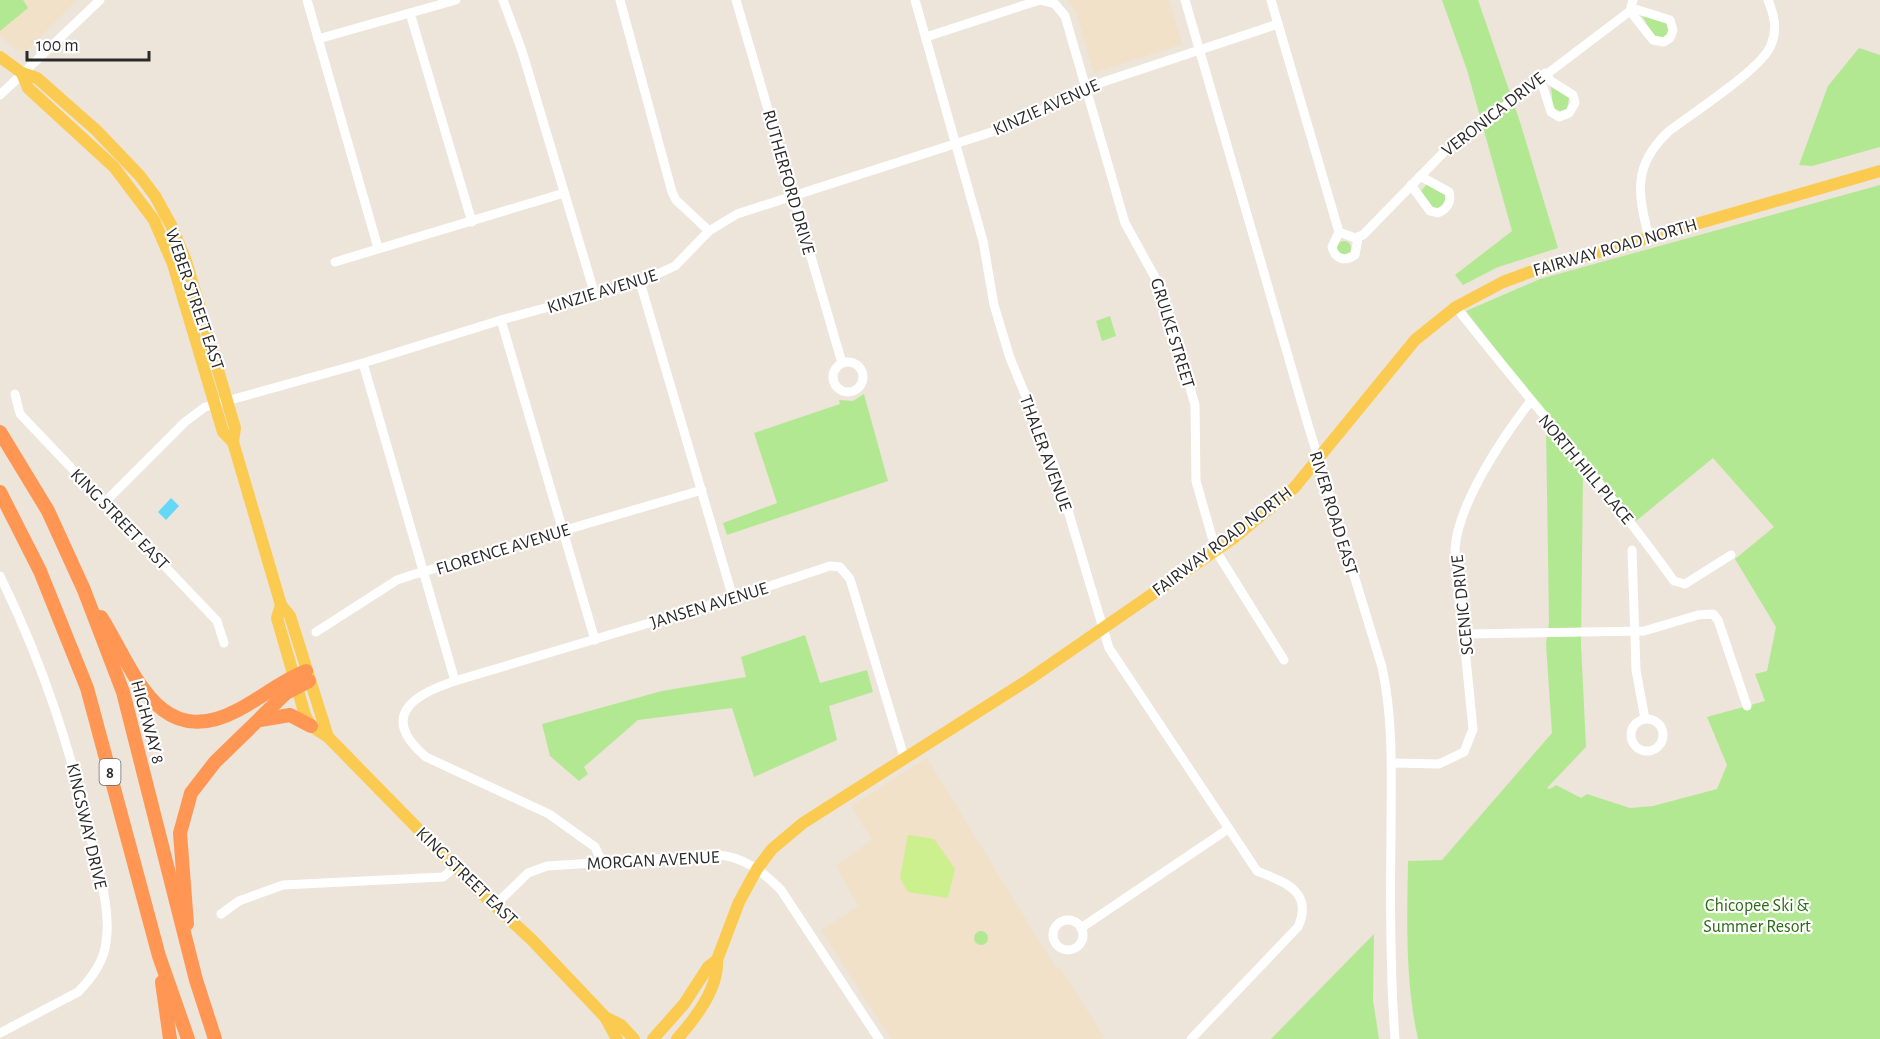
<svg xmlns="http://www.w3.org/2000/svg" width="1880" height="1039" font-family="'Alegreya Sans',sans-serif">
	<style>
		.education { fill: #f0e1c8 }
		.green { fill: #b3e892 }
		.pitch { fill: #cbf08d }
		.water { fill: #65d7f7 }
		.lines { fill: none; stroke-linecap: round; stroke-linejoin: round }
		.minor { stroke: #fff; stroke-width: 9 }
		.major { stroke: #fbcb51; stroke-width: 12 }
		.highway { stroke: #ff9653; stroke-width: 14 }
		.labels { text-anchor: middle; stroke-width: 4.5; stroke-linejoin: round; paint-order: stroke }
		.shield { fill: #fff; stroke: #6a6a6a; stroke-width: 1.5 }
		.shield-label { font-size: 16px; font-weight: bold; fill: #2a2a2a }
		.street-label { font-size: 18px; fill: #2a2a2a; stroke: #fff }
		.park-label { font-size: 18px; fill: #2b6c14; stroke: #fff }
	</style>
	<rect width="100%" height="100%" fill="#ede4da"/>
	<g class="education">
		<polygon points="0,0 77,0 26,51 16,50 0,36"/>
		<polygon points="1067,0 1169,0 1182,44 1094,73 1076,12"/>
		<polygon points="927,758 1055,967 1061,969 1104,1037 1101,1039 891,1039 821,930 859,906 836,866 872,840 851,806"/>
	</g>
	<g class="green">
		<polygon points="0,0 23,0 28,8 0,31"/>
		<polygon points="1442,0 1478,0 1520,122 1558,248 1498,267 1463,285 1455,275 1512,231 1467,70"/>
		<polygon points="1642,16 1664,20 1669,26 1668,33 1662,38 1655,37"/>
		<polygon points="1859,48 1880,55 1880,147 1812,166 1799,165 1828,86"/>
		<polygon points="1551,87 1569,98 1567,109 1560,111 1553,108"/>
		<polygon points="1427,184 1445,195 1445,203 1440,208 1432,207 1421,191"/>
		<path d="M1880 185V1039H1418C1405 981 1407 920 1408 861L1442 860 1552 733 1546 644 1549 622 1546 428 1583 473 1581 644 1586 747 1547 788 1550 789 1556 785 1581 798 1587 794 1630 808 1653 806 1717 789 1727 765 1707 717 1765 701 1755 674 1767 671 1776 627 1735 559 1774 527 1713 458 1636 521 1531 395 1466 311 1540 279Z"/>
		<circle cx="1344" cy="248" r="7"/>
		<polygon points="1110,316 1116,336 1102,341 1096,321"/>
		<polygon points="864,394 888,481 727,535 723,523 777,503 754,433 840,404 839,400 853,401"/>
		<polygon points="805,635 820,683 867,670 873,692 829,706 837,740 754,777 732,708 638,720 584,767 588,774 579,781 550,756 542,724 662,691 746,677 741,657"/>
		<circle cx="981" cy="938" r="7"/>
		<polygon points="1374,934 1373,1000 1379,1039 1271,1039"/>
	</g>
	<polygon class="pitch" points="908,835 934,839 955,869 948,898 908,892 900,878"/>
	<polygon class="water" points="171,498 179,506 166,520 158,512"/>
	<g class="lines">
		<g class="minor">
			<polyline points="307,0 378,248"/>
			<polyline points="503,0 522,51 595,295"/>
			<polyline points="620,0 672,192 676,200 709,231"/>
			<polyline points="736,0 842,363"/>
			<path d="M915 0 983 241 994 305 1010 358 1055 467 1109 648 1257 871C1284 882 1314 891 1298 927L1191 1039"/>
			<path d="M1185 0 1306 418 1382 667C1394 723 1391 777 1391 834 1390 903 1390 971 1395 1039"/>
			<polyline points="1271,0 1339,232 1355,238 1363,235 1444,152 1630,11 1633,0"/>
			<polyline points="1630,11 1653,40 1664,42 1670,38 1673,30 1670,20 1632,8"/>
			<polyline points="410,13 472,222"/>
			<polyline points="926,37 1040,0 1055,4 1065,16 1125,223 1162,290 1195,405 1196,481 1216,551 1284,660"/>
			<polyline points="318,39 456,0"/>
			<polyline points="1537,79 1543,87 1551,112 1559,117 1569,113 1575,103 1573,95 1551,81 1545,73"/>
			<polyline points="0,95 100,0"/>
			<path d="M1411 185 1430 211 1438 213C1447 209 1452 202 1449 192L1420 176"/>
			<path d="M1339 232 1332 247C1335 259 1345 262 1355 255L1358 238"/>
			<path d="M1649 238C1638 194 1632 166 1668 132 1691 114 1762 69 1771 45 1778 29 1774 15 1768 0"/>
			<polyline points="335,262 564,193"/>
			<polyline points="640,282 733,598"/>
			<path d="M1456 307C1528 399 1606 486 1674 581L1685 584 1731 555"/>
			<polyline points="501,320 595,640"/>
			<circle cx="848" cy="377" r="15"/>
			<polyline points="363,363 455,681"/>
			<polyline points="15,394 20,414 217,621 224,643"/>
			<polyline points="105,502 185,422 205,407 363,363 501,320 640,282 675,266 709,231 737,214 998,130 1103,82 1278,24"/>
			<polyline points="1632,550 1636,670 1645,719"/>
			<path d="M0 576C44 666 71 750 93 847 100 876 111 912 106 942 104 962 92 978 78 992L0 1033"/>
			<polyline points="316,632 397,580 412,575 702,490"/>
			<polyline points="1465,634 1644,631 1698,615 1713,614 1718,620 1747,706"/>
			<circle cx="1647" cy="735" r="16"/>
			<path d="M1393 763 1439 764 1464 752 1473 729 1455 549C1458 504 1502 438 1530 402"/>
			<path d="M602 862 595 847 549 814 426 757C379 717 412 695 455 681L733 598 830 566 840 567 850 579 905 760"/>
			<path d="M495 905 528 873 547 866 716 855C743 856 762 871 781 890L879 1039"/>
			<polyline points="221,914 239,901 283,885 443,877 455,867"/>
			<circle cx="1068" cy="935" r="15"/>
			<polyline points="1081,928 1228,829"/>
		</g>
		<g class="major">
			<polyline points="0,57 22,73 37,78 96,130 140,176 155,196 171,225 186,261 235,428 233,442"/>
			<polyline points="22,73 28,88 114,167 154,220 173,264 223,432 233,442 281,605 290,616 328,737"/>
			<polyline points="281,605 277,618 305,715 311,726 328,737 477,889 532,940 605,1017 621,1025 634,1039"/>
			<polyline points="605,1017 617,1039"/>
			<polyline points="653,1039 684,1004 708,967 717,960 739,902 757,869 772,849 803,823 1028,680 1235,537 1294,488 1415,340 1456,307 1503,282 1530,272 1880,171"/>
			<path d="M677 1039C695 1019 719 988 717 960"/>
		</g>
		<g class="highway">
			<polyline points="0,432 48,511 84,590 123,692 196,980 215,1039"/>
			<polyline points="0,492 40,571 87,688 159,956 188,1039"/>
			<path d="M101 617C134 669 157 753 238 710 261 698 281 681 306 671"/>
			<polyline points="260,720 290,715 311,726"/>
			<polyline points="187,924 180,833 191,793 215,762 286,693 309,681"/>
			<polyline points="162,982 170,1039"/>
		</g>
	</g>
	<g class="labels">
		<rect class="shield" x="99.5" y="759" width="21" height="26" rx="4.5"/>
		<g class="shield-label">
			<text x="110" y="778">8</text>
		</g>
		<g class="street-label">
			<text transform="translate(1046 107) rotate(-24)" y="6">KINZIE AVENUE</text>
			<text transform="translate(1493 114) rotate(-38)" y="6">VERONICA DRIVE</text>
			<text transform="translate(789 182) rotate(74)" y="6">RUTHERFORD DRIVE</text>
			<text transform="translate(1615 247) rotate(-16)" y="6">FAIRWAY ROAD NORTH</text>
			<text transform="translate(602 291) rotate(-17)" y="6">KINZIE AVENUE</text>
			<text transform="translate(195 299) rotate(71)" y="6">WEBER STREET EAST</text>
			<text transform="translate(1173 333) rotate(73)" y="6">GRULKE STREET</text>
			<text transform="translate(1046 453) rotate(70)" y="6">THALER AVENUE</text>
			<text transform="translate(1586 469) rotate(50)" y="6">NORTH HILL PLACE</text>
			<text transform="translate(1334 513) rotate(73)" y="6">RIVER ROAD EAST</text>
			<text transform="translate(120 519) rotate(46)" y="6">KING STREET EAST</text>
			<text transform="translate(1222 541) rotate(-37)" y="6">FAIRWAY ROAD NORTH</text>
			<text transform="translate(503 549) rotate(-17)" y="6">FLORENCE AVENUE</text>
			<text transform="translate(709 605) rotate(-17)" y="6">JANSEN AVENUE</text>
			<text transform="translate(1462 605) rotate(-96)" y="6">SCENIC DRIVE</text>
			<text transform="translate(148 722) rotate(75)" y="6">HIGHWAY 8</text>
			<text transform="translate(87 826) rotate(77)" y="6">KINGSWAY DRIVE</text>
			<text transform="translate(653 860) rotate(-3)" y="6">MORGAN AVENUE</text>
			<text transform="translate(467 876) rotate(44)" y="6">KING STREET EAST</text>
		</g>
		<g class="park-label">
			<text x="1757" y="911">Chicopee Ski &amp;<tspan x="1757" dy="21">Summer Resort</tspan></text>
		</g>
	</g>
	<path d="M27 51v9h122v-9" fill="none" stroke="#2a2a2a" stroke-width="3"/>
	<text x="36" y="51" font-size="18" fill="#2a2a2a" stroke="#ffffff" stroke-width="4.5" paint-order="stroke">100 m</text>
</svg>
